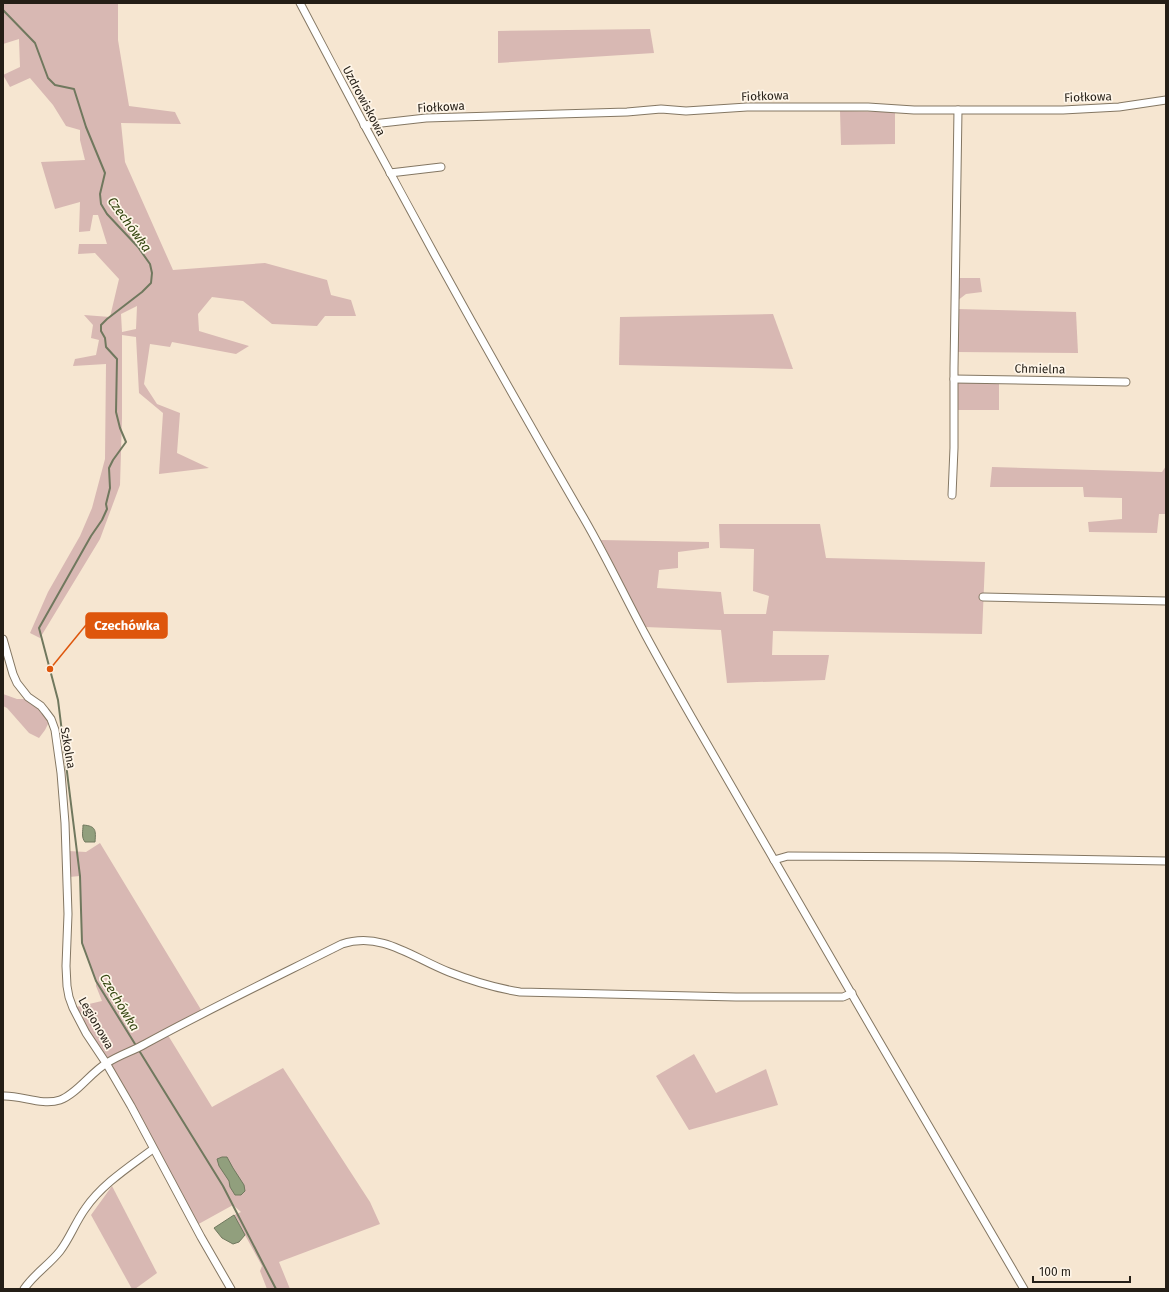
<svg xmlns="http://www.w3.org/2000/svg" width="1169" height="1292" font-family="'Fira Sans',sans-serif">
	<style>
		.green { fill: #d8b8b3; fill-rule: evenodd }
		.water { fill: #919f7d; stroke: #70785e }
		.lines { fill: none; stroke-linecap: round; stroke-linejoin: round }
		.stream { stroke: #70785e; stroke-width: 2 }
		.minor-casing { stroke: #847763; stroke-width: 9 }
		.minor { stroke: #fff; stroke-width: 7 }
		.labels { text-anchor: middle; stroke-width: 3.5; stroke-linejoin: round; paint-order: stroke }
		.street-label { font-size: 12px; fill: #241e16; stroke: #fef5e8 }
		.water-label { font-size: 13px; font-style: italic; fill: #344610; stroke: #fef5e8 }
		.leader { fill: none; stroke: #de560c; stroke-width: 1.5 }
		.callout-dot { fill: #de560c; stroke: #fef5e8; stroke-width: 1.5 }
		.callout { fill: #de560c; stroke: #de560c; stroke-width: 1.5 }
		.callout-label { font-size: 13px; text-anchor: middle; font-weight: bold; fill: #fff }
	</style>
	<rect width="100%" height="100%" fill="#f6e6d1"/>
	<g class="green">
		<path d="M3 3H118V40L129 106 175 112 181 124 121 123 125 162 173 270 265 263 327 280 331 295 351 300 356 316H325L317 326 272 324 243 301 212 297 198 314 199 331 249 346 236 354 172 342 170 347 150 344 144 384 157 404 180 413 177 453 209 468 159 474 163 413 139 393 136 337 122 335V418L120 485 100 539 40 638 30 633 48 592 80 536 92 508 105 459 106 364 73 366 75 359 96 355 99 340 91 338 93 325 84 315 110 317 119 279 95 253 78 254 79 244H107L98 215H93L90 231 79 232 80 202 55 209 41 162 85 160 80 140V130L66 126 53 105 30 78 10 87 3 75 20 67 19 39 3 44ZM137 306 136 329 122 332 121 314Z"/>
		<polygon points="650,29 654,53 498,63 498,31"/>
		<polygon points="840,111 895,112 895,144 841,145"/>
		<polygon points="957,278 980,278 982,292 966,294 957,301"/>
		<polygon points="957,309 1076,312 1078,353 956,352"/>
		<polygon points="773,314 793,369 619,365 620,317"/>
		<polygon points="956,383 999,383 999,410 957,410"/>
		<polygon points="1166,466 1166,514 1159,514 1157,533 1089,532 1088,522 1122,519 1122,498 1084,497 1083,487 990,487 992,467 1162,472"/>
		<polygon points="719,524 820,524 826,558 985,562 982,634 773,631 772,655 829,655 825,680 727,683 721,630 645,627 601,540 709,542 709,548 678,552 678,568 659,570 657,588 721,592 724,614 766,614 769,596 753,591 754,549 720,548"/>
		<polygon points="3,694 17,699 25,699 33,703 43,711 49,722 45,730 39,738 29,733 7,708 3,706"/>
		<polygon points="100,843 203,1013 166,1032 212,1107 283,1068 370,1202 380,1224 279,1262 290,1289 267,1289 260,1271 262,1266 234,1215 241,1212 233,1205 195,1226 76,1007 102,1001 96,986 96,981 82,943 80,876 69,877 68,851 86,852"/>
		<polygon points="694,1054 716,1093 766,1069 778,1105 689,1130 656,1076"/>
		<polygon points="112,1186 157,1273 135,1289 132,1289 91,1215"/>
	</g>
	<g class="water">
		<path d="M83 825C96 826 96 830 95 842H85C81 837 83 831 83 825Z"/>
		<polygon points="222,1157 227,1157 233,1168 244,1185 245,1191 241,1195 235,1195 230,1187 229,1181 219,1166 217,1159"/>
		<polygon points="234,1215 245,1235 239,1242 233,1244 222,1238 214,1228"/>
	</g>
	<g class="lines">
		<polyline class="stream" points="3,10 35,43 48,78 55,85 74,89 86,127 105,173 100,194 101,204 107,214 138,247 150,264 152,273 151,283 142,292 107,319 101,325 101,331 105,338 106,347 117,359 116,412 120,428 126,442 113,460 109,468 110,488 106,504 107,509 102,520 91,536 39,628 58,700 80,876 82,943 96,981 223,1186 276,1289"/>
		<defs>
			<g id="minor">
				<path d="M300 3C389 174 482 343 579 510 603 550 623 593 645 634 660 662 676 690 692 718 801 909 913 1099 1024 1289"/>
				<polyline points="364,125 426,118 627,112 661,109 686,111 747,107 868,107 914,110 1063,110 1119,107 1166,100"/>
				<polyline points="390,173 441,167"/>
				<polyline points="954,379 1126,382"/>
				<polyline points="952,495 954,448 954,369 958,110"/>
				<polyline points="983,597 1166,601"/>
				<polyline points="3,639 13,674 17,683 28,697 41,706 45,711 51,719 55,730 61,773 65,823 68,914 66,966 67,986 69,997 73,1008 86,1033 106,1063 131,1106 201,1237 231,1289"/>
				<polyline points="774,860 788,856 949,857 1166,861"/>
				<path d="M3 1096C21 1095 42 1106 60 1100 77 1094 91 1072 107 1063 119 1055 133 1051 145 1044 209 1009 276 977 342 944 382 931 413 958 449 972 472 981 495 988 520 992L736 997H843L852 993"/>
				<path d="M24 1289C34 1274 49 1265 60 1251 70 1238 75 1223 85 1209 102 1184 129 1167 153 1149"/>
			</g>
		</defs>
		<use href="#minor" class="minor-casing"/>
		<use href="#minor" class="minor"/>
	</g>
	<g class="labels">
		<g class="street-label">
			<text transform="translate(765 96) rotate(-2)" y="4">Fiołkowa</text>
			<text transform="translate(1088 97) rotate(-2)" y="4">Fiołkowa</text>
			<text transform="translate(364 101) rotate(62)" y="4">Uzdrowiskowa</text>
			<text transform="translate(441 107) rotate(-3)" y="4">Fiołkowa</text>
			<text transform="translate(1040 369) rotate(1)" y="4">Chmielna</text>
			<text transform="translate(68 748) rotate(80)" y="4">Szkolna</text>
			<text transform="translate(96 1023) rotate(60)" y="4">Legionowa</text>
		</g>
		<g class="water-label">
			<text transform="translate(130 224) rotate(54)" y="5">Czechówka</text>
			<text transform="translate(120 1002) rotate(59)" y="5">Czechówka</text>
		</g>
	</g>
	<path class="leader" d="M50 669L86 625"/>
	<circle class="callout-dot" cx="50" cy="669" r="4"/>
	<rect class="callout" x="86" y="613" width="81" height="25" rx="4"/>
	<g class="callout-label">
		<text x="127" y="630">Czechówka</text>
	</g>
	<rect width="1169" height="1292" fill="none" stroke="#241e16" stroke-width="8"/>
	<path d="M1033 1276v6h97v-6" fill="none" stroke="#241e16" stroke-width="2"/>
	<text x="1039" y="1276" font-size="12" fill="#241e16" stroke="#fef5e8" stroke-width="3" paint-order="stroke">100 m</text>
</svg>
